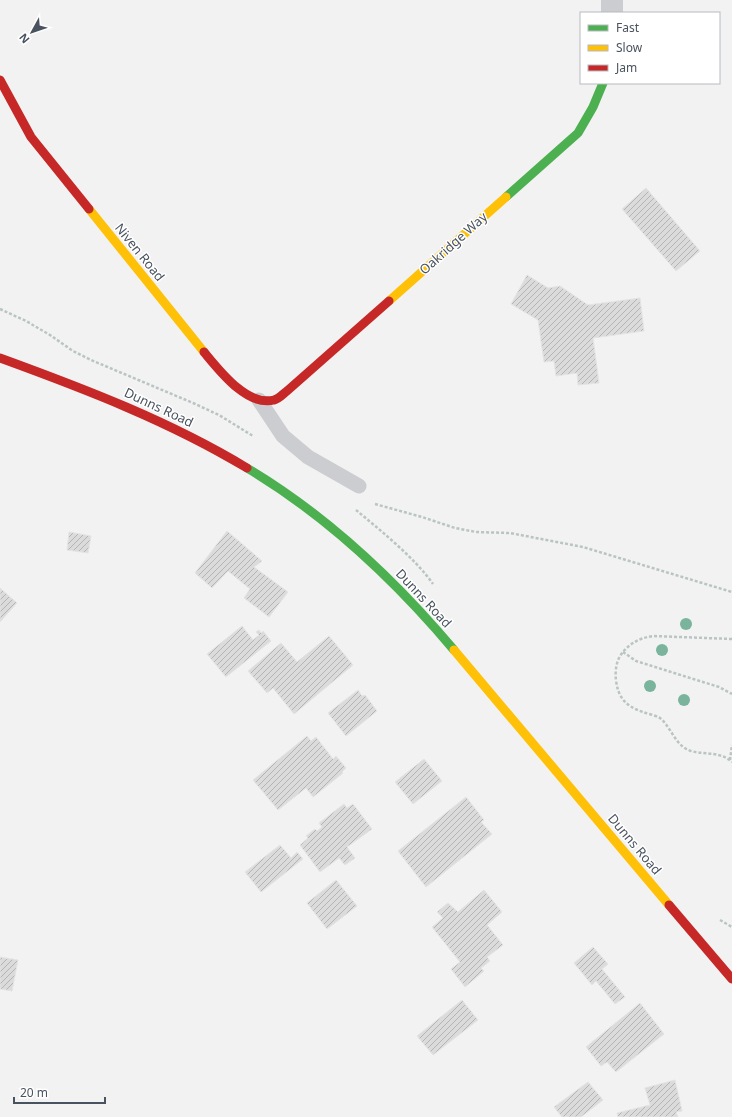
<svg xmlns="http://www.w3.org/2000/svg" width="732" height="1117" font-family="'Noto Sans',sans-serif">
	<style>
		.building { fill: url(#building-hatch); stroke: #e3e4e5 }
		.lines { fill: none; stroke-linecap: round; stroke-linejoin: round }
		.path { stroke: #b9c5c2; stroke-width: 2.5; stroke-dasharray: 3 2; stroke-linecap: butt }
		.lane { stroke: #cccdd0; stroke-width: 15 }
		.street { stroke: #cccdd0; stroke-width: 22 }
		.fast { stroke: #4caf50; stroke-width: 9 }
		.slow { stroke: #ffc107; stroke-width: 9 }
		.jam { stroke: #c62828; stroke-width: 9 }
		.tree { fill: #7bb49d }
		.labels { text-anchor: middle; stroke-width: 3; stroke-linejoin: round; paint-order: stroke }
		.street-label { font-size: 13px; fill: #49525f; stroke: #fff }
	</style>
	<defs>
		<pattern id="building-hatch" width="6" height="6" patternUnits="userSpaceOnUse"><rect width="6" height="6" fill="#dbdbdc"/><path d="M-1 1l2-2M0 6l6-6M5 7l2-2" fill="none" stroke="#b4b4b6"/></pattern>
	</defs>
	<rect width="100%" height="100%" fill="#f2f2f2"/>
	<g class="building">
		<polygon points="646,188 700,251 676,271 622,209"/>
		<polygon points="527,275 548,288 560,286 588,305 640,298 644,331 593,338 599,383 578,385 577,373 556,376 554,361 544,362 538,320 511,304"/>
		<polygon points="227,531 262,561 254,567 288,592 269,617 244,598 250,589 228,571 212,588 195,573"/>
		<polygon points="69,532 91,536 88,553 67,550"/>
		<polygon points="0,588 17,603 0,622"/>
		<polygon points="242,626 253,640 259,635 256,632 259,630 261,633 263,631 271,641 226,677 207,654"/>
		<polygon points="329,636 353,665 294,714 273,688 267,693 248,671 281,643 297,662"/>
		<polygon points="358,690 362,696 365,695 377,711 346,736 328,713"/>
		<polygon points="307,736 311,741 316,737 333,759 336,756 346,768 342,772 343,773 313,797 306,788 278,810 253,780"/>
		<polygon points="424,759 442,781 413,804 395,782"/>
		<polygon points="466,797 484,820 481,822 492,834 426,887 398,851"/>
		<polygon points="344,804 347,808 353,804 372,829 347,847 355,858 345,865 339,858 320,872 300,845 308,838 306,836 315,829 317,831 322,827 319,823"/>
		<polygon points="280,845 291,858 297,852 303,859 261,892 245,872"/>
		<polygon points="336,880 357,906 327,929 307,903"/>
		<polygon points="484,890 502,912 487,925 503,945 487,957 490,961 481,968 484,971 465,987 451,969 460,962 432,927 443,918 437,912 448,903 458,912"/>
		<polygon points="593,947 608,964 602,969 625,997 615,1004 596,981 592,985 574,963"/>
		<polygon points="0,957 18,960 12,991 0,989"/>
		<polygon points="462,1000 478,1020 433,1055 417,1036"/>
		<polygon points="640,1003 664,1034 616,1072 607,1062 601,1066 586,1047"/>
		<polygon points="675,1080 682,1111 676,1112 678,1117 618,1117 617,1113 650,1105 645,1088"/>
		<polygon points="588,1082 603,1100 581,1117 562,1117 554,1107"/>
	</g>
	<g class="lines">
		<g class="path">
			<polyline points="0,309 26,321 50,335 73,351 91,360 193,403 219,415 253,436"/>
			<polyline points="375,504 422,517 455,528 476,532 510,533 583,547 732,592"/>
			<path d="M356 510C380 530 415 558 433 584"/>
			<path d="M732 639 653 636C639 638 628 644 620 656 616 663 615 672 616 680 618 697 625 706 643 712 648 714 655 715 660 718 672 728 675 746 691 751 705 755 720 751 732 762"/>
			<polyline points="623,652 636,661 719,687 732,694"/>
			<polyline points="730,760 732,745"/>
			<polyline points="720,920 732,927"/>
		</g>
		<polyline class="lane" points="259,400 283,436 308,457 359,486"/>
		<polyline class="street" points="612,0 612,13"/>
		<g class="fast">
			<polyline points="506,197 578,133 593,107 603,83"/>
			<path d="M247 468C326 515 395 580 454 650"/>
		</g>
		<g class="slow">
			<polyline points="89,209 204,352"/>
			<polyline points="389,301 506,197"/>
			<polyline points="454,650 669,905"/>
		</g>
		<g class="jam">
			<polyline points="0,80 31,137 89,209"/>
			<path d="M204 352C219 370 247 407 274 400 279 399 283 394 287 391L389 301"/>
			<path d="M0 358C85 389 169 421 247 468"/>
			<polyline points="669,905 732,979"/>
		</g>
	</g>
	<g class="tree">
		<circle cx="686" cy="624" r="6"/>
		<circle cx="662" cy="650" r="6"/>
		<circle cx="650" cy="686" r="6"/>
		<circle cx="684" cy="700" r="6"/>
	</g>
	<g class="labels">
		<g class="street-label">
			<text transform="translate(453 243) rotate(-42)" y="5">Oakridge Way</text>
			<text transform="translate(140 252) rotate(51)" y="5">Niven Road</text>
			<text transform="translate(159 407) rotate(25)" y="5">Dunns Road</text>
			<text transform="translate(424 598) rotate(47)" y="5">Dunns Road</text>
			<text transform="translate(635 844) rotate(50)" y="5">Dunns Road</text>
		</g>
	</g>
	<rect x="580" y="12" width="140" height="72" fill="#ffffff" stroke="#b6babf"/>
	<rect x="588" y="25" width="20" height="6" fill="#4caf50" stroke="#b6babf"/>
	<text x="616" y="32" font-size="12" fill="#49525f">Fast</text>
	<rect x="588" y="45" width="20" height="6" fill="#ffc107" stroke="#b6babf"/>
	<text x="616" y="52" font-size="12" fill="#49525f">Slow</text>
	<rect x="588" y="65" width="20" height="6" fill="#c62828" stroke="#b6babf"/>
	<text x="616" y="72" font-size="12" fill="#49525f">Jam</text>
	<g transform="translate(32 32) rotate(230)" stroke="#ffffff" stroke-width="3" paint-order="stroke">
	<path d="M0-3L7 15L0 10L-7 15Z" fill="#49525f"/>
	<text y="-6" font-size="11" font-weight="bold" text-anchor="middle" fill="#49525f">N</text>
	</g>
	<path d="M14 1097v6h91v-6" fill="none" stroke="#49525f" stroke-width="2"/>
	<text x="20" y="1097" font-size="12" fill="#49525f" stroke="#ffffff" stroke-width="3" paint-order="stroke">20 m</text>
</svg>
